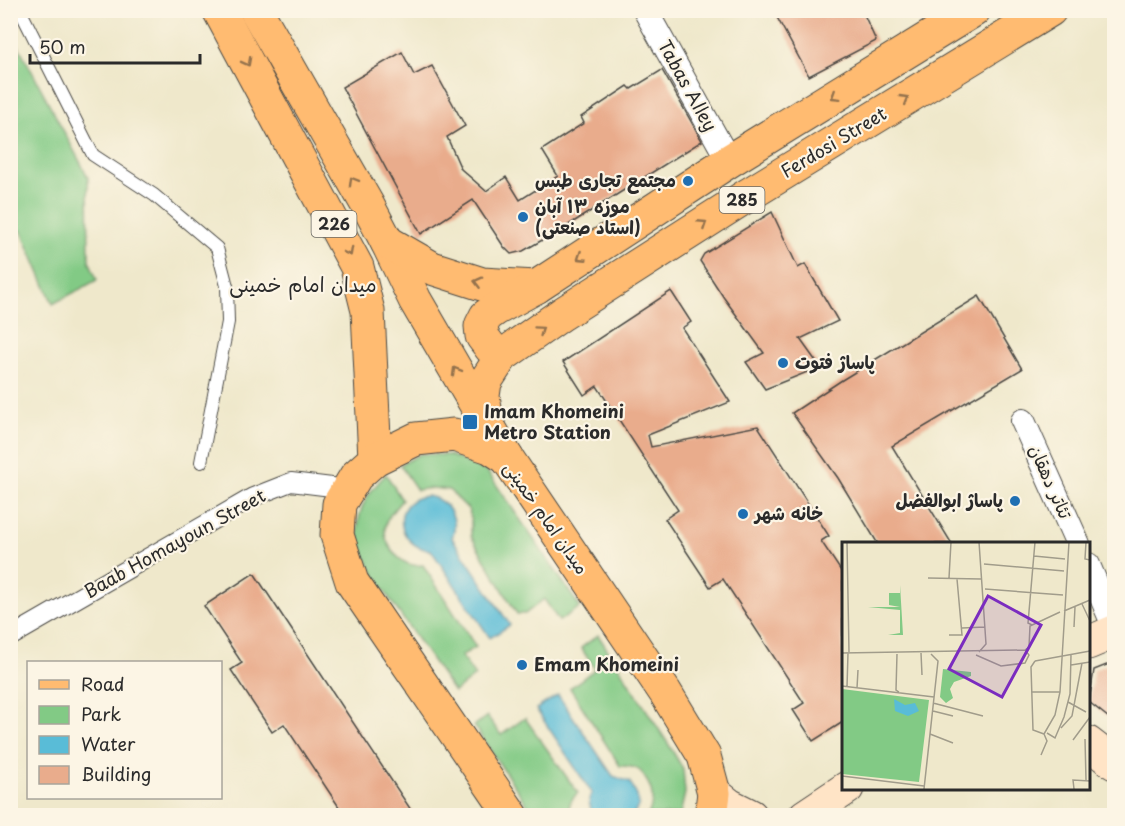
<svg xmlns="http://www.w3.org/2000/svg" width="1125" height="826" font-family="'Playpen Sans','Playpen Sans Arabic',sans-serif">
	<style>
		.green { fill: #82ca85; stroke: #567a58; stroke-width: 1.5 }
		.water { fill: #59bcd7; stroke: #427481; stroke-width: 1.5 }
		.building { fill: #e9ac8c }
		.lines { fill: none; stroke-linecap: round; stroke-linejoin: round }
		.service-casing { stroke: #484743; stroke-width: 14 }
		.pedestrian-casing { stroke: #484743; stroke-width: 20 }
		.minor-casing { stroke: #484743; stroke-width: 26 }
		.secondary-casing { stroke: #484743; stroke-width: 35 }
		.primary-casing { stroke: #484743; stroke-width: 35 }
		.service { stroke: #fff; stroke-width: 12 }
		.pedestrian { stroke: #fff; stroke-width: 18 }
		.minor { stroke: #fff; stroke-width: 24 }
		.secondary { stroke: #ffe4c6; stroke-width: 33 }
		.primary { stroke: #ffbb71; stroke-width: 33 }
		.oneway { stroke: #95734e }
		.poi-dot { fill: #1f6fb2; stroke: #fcf5e5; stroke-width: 2 }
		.labels { text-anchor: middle; stroke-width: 4.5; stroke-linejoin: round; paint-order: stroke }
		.shield { fill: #fcf5e5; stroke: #6a6863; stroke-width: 1.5 }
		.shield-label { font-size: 16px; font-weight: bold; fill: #2b2b2b }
		.street-label { font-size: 18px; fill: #2b2b2b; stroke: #fcf5e5 }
		.poi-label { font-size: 18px; font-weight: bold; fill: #2b2b2b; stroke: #fcf5e5; text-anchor: start }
		.neighbourhood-label { font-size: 20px; fill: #2b2b2b; stroke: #fcf5e5 }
		.inset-road { fill: none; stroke: #a19c8b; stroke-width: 1.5 }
		.view { fill: #7b2cbf; fill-opacity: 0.15; stroke: #7b2cbf; stroke-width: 3 }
		.inset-edge { fill: none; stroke: #2b2b2b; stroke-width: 3 }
	</style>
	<rect width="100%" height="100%" fill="#fcf5e5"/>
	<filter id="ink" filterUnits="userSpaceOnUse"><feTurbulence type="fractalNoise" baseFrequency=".0167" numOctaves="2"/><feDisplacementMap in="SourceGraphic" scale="12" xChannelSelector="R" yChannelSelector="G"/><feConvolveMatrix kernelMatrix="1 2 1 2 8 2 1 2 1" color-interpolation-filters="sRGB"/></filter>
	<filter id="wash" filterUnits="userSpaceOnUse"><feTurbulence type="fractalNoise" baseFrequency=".008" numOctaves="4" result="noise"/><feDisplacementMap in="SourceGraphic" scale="24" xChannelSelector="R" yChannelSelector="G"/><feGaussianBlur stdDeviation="1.35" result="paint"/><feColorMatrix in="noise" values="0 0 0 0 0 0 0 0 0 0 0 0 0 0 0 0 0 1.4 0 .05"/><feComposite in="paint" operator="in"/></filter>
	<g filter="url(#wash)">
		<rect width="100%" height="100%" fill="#efe8cb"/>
		<g class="green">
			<polygon points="10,30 88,177 89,260 97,280 53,304 21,230 11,237"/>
			<polygon points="420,454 449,455 487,471 580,607 559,621 544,599 525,614 517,614 471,536 471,518 468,509 449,490 433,488 417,490 400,465"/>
			<path d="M386 474 402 500C396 508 385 518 385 529 384 543 398 563 413 565 416 566 419 565 423 565L476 647 461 656 475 676 454 692C439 671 424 649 409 627 394 605 358 557 358 530 358 505 371 490 386 474Z"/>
			<path d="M598 635 669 745 683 769 685 793 680 815H648C654 802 654 791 645 778 643 775 642 772 639 770 635 767 625 766 620 766L570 688 595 669 581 648Z"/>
			<path d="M487 716 501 735 525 718 578 793C571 799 567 807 571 815H534L474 726Z"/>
		</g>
		<g class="water">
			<path d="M427 496C447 499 460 518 452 538L510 625 490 638 431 550C396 548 389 499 427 496Z"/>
			<path d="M558 695 613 776 630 782 637 796 639 806 633 815H593C590 807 587 800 592 793L536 709Z"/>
		</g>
		<g id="blocks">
			<g class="building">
				<polygon points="773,10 862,10 876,41 809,76"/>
				<polygon points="402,52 414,75 432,66 465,126 447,137 461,169 486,191 506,177 520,200 558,176 542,150 584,123 581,117 628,86 631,89 662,70 702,141 567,226 523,251 511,254 504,247 473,200 421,234 342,87"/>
				<polygon points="772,212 798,268 805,264 838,321 800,339 820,367 765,389 746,362 764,353 724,298 700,261 704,254"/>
				<polygon points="671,291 691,322 682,328 730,402 648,435 651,447 758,426 829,536 821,541 843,574 843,722 813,741 793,710 804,703 723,579 710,587 665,519 678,510 597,386 584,395 563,362"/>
				<polygon points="979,296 1022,369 892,446 952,544 878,544 838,478 792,413 842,380"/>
				<polygon points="254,573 415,816 345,816 284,724 272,732 231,670 242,663 204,606"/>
				<polygon points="1114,662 1114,722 1089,702 1094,670"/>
			</g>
		</g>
	</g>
	<g filter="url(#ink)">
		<use href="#blocks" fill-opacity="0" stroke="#484743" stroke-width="1.5"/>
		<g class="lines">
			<defs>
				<polyline id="service" points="20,10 93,155 154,195 217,248 227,286 228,322 201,462"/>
				<polyline id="pedestrian" points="10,637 253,497 291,482 348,489"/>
				<g id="minor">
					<polyline points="645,10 729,161"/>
					<polyline points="1023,421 1078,544"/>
					<polyline points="1088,565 1114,626"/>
				</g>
				<g id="secondary">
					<polyline points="1088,643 1114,632"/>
					<polyline points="1088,743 1114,763"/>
					<polyline points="714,793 729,805 751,816"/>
					<polyline points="805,816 847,788"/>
				</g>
				<g id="primary">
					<polyline points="219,10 357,267 368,311 375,459"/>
					<polyline points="256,10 367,204 387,242 415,300 507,458 665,692 704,756 714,793 711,816"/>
					<polyline points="387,242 432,268 482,284 536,287"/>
					<polyline points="502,356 491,348 482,336 481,326 486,316 496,309 536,287 729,161 974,10"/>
					<polyline points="487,421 483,396 485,382 502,356 562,314 748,195 1050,10"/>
					<polyline points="507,458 490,447 454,435 416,439 375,459 356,476 339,504 337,535 352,582 512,816"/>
				</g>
			</defs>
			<use href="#service" class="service-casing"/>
			<use href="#pedestrian" class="pedestrian-casing"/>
			<use href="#minor" class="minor-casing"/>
			<use href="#secondary" class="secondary-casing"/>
			<use href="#primary" class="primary-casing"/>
			<use href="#service" class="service"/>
			<use href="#pedestrian" class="pedestrian"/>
			<use href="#minor" class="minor"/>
			<use href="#secondary" class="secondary"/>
			<use href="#primary" class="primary"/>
		</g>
		<defs><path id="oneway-chevron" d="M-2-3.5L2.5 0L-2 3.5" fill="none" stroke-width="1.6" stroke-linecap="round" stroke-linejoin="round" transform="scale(1.5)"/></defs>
		<g class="oneway">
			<use href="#oneway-chevron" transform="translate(247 62) rotate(62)"/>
			<use href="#oneway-chevron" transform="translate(835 96) rotate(148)"/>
			<use href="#oneway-chevron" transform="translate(905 99) rotate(-31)"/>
			<use href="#oneway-chevron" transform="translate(353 181) rotate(-120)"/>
			<use href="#oneway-chevron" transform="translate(703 224) rotate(-33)"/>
			<use href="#oneway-chevron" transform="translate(349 252) rotate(62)"/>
			<use href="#oneway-chevron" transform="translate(581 257) rotate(147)"/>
			<use href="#oneway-chevron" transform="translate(478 282) rotate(-166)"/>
			<use href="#oneway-chevron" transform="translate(540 330) rotate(-35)"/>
			<use href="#oneway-chevron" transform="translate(456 371) rotate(-120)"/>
		</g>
	</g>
	<g class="poi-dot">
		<circle cx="688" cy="181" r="6"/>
		<circle cx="523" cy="217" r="6"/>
		<circle cx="783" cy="363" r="6"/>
		<rect x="462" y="414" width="16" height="16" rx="3"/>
		<circle cx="1015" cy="501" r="6"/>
		<circle cx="743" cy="514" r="6"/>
		<circle cx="522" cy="665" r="6"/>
	</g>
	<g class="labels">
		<g class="shield">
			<rect x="719.5" y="187" width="45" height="26" rx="4.5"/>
			<rect x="311.5" y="211" width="45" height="26" rx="4.5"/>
		</g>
		<g class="shield-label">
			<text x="742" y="206">285</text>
			<text x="334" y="230">226</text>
		</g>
		<g class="street-label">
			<text transform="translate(687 86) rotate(61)" y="6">Tabas Alley</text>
			<text transform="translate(834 143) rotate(-31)" y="6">Ferdosi Street</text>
			<text transform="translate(1050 482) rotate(66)" y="6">تئاتر دهقان</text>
			<text transform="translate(546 518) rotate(55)" y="6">میدان امام خمینی</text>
			<text transform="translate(175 544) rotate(-29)" y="6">Baab Homayoun Street</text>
		</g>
		<g class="poi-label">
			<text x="676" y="187" text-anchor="end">مجتمع تجاری طبس</text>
			<text x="535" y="213">موزه ۱۳ آبان<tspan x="535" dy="21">(استاد صنعتی)</tspan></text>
			<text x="795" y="369">پاساژ فتوت</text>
			<text x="484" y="418">Imam Khomeini<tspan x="484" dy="21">Metro Station</tspan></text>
			<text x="1003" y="507" text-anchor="end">پاساژ ابوالفضل</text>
			<text x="755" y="520">خانه شهر</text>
			<text x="534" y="671">Emam Khomeini</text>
		</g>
		<g class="neighbourhood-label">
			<text x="303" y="292">میدان امام خمینی</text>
		</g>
	</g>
	<g transform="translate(842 542)">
		<rect width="248" height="248" fill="#efe8cb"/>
		<path d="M58 43 61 93H46L58 91V68L26 65H58L47 63V51H58ZM101 127 129 130V134L112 140 108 147 111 156 104 161 98 155ZM0 147 87 158 77 240 0 232Z" fill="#82ca85"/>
		<path d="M52 157 63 163 73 161 77 169 66 174 53 169Z" fill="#59bcd7"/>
		<path class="inset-road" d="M5 0 7 110M244 0 243 17 248 18M192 14 223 17M142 22 222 29M86 36 139 37M107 36 109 0M143 47 221 53M240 62 248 79M222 69 248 58M190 83 186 81 193 0M232 85 233 65M120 86 143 85M107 93H120L115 37M183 108 187 105 188 84 218 70M137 110 144 102 137 0M0 111 183 108M79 111 80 133M55 112 54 148 57 150M134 113 159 124 183 121 187 113 183 108M193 119 189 125 191 188 202 192 213 173 218 150 227 0M193 119 248 109M229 123 248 120M0 144 92 155M5 145 6 111M15 146 16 128M190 150H218M226 160 244 170M91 161 141 174M91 169 111 174M219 186 230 174 240 121M205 191 213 196 222 175 228 152 229 113M88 192 111 201M243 197 244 238M231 198 248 175M199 213 205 199 202 192M0 234 82 244M82 247 96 119 89 112M232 247 231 238 248 239"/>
		<path class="view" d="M146 54 199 83 160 155 107 127Z"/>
		<rect width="248" height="248" class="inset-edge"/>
	</g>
	<rect width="1125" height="826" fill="none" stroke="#fcf5e5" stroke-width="36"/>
	<rect x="27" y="661" width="195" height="138" fill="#fcf5e5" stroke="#a8a49b" stroke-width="1.5"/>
	<rect x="39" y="680" width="30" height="9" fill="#ffbb71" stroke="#a8a49b" stroke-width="1.5"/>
	<text x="81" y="691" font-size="18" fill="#2b2b2b">Road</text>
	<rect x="39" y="706" width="30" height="18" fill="#82ca85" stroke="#a8a49b" stroke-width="1.5"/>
	<text x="81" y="721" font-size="18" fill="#2b2b2b">Park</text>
	<rect x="39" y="736" width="30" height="18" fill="#59bcd7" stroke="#a8a49b" stroke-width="1.5"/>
	<text x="81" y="751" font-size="18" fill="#2b2b2b">Water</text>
	<rect x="39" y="766" width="30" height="18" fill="#e9ac8c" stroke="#a8a49b" stroke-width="1.5"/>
	<text x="81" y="781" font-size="18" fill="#2b2b2b">Building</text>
	<path d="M30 54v9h170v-9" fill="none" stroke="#2b2b2b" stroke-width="3"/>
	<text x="39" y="54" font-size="18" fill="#2b2b2b" stroke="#fcf5e5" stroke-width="4.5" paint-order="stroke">50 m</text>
</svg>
